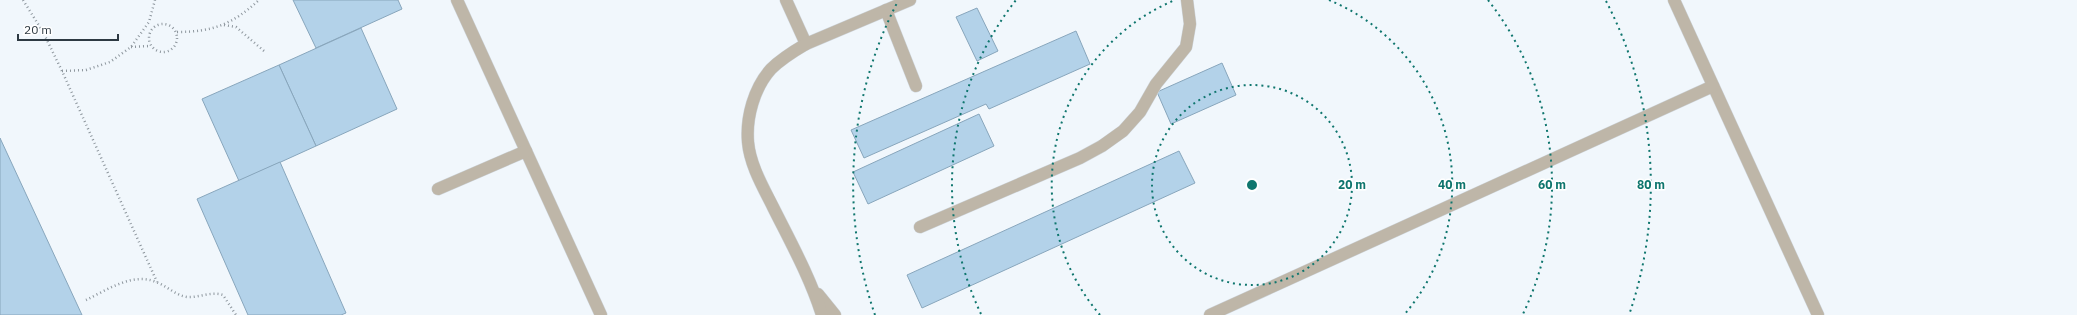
<svg xmlns="http://www.w3.org/2000/svg" width="2077" height="315" font-family="'IBM Plex Sans',sans-serif">
	<style>
		.building { fill: #b3d2e9; stroke: #88a6bc }
		.lines { fill: none; stroke-linecap: round; stroke-linejoin: round }
		.minor-casing { stroke: #ced5db; stroke-width: 13 }
		.path { stroke: #8e979e; stroke-width: 2.5; stroke-dasharray: 1 3; stroke-linecap: butt }
		.minor { stroke: #beb6a8; stroke-width: 12 }
		.ring { fill: none; stroke: #0f766e; stroke-width: 2; stroke-dasharray: 2 4 }
		.centre { fill: #0f766e; stroke: #fff; stroke-width: 2 }
		.ring-label { font-size: 12px; text-anchor: middle; font-weight: bold; fill: #0f766e; stroke: #fff; stroke-width: 3; stroke-linejoin: round; paint-order: stroke }
	</style>
	<rect width="100%" height="100%" fill="#f1f7fc"/>
	<g class="building">
		<polygon points="293,0 398,0 402,9 316,48"/>
		<polygon points="977,8 998,51 977,61 956,17"/>
		<polygon points="361,28 397,109 316,146 279,65"/>
		<polygon points="1076,31 1090,64 989,109 986,104 864,158 851,130"/>
		<polygon points="1222,63 1236,95 1171,124 1157,92"/>
		<polygon points="279,65 316,146 239,181 202,99"/>
		<polygon points="979,114 994,146 868,204 853,172"/>
		<polygon points="0,138 82,315 0,315"/>
		<polygon points="1179,151 1195,183 922,308 907,275"/>
		<polygon points="280,162 346,313 341,315 248,315 197,199"/>
	</g>
	<g class="lines">
		<defs>
			<g id="minor">
				<polyline points="457,0 601,315"/>
				<polyline points="786,0 806,44"/>
				<polyline points="1674,0 1818,315"/>
				<polyline points="886,10 916,86"/>
				<polyline points="438,189 526,151"/>
				<polyline points="920,227 1080,158 1102,146 1123,131 1140,112 1156,84 1186,47 1190,24 1187,0"/>
				<polyline points="818,294 835,315"/>
				<path d="M822 315C810 277 791 243 773 207 763 187 750 165 748 142 746 117 754 88 771 69 781 59 794 51 806 44L910 0"/>
				<polyline points="1210,315 1713,86"/>
			</g>
		</defs>
		<use href="#minor" class="minor-casing"/>
		<g class="path">
			<polyline points="23,0 43,32 62,71 157,282"/>
			<circle cx="163" cy="38" r="14"/>
			<polyline points="224,25 236,27 264,51"/>
			<path d="M177 32C213 32 233 24 259 0"/>
			<polyline points="131,47 150,46"/>
			<polyline points="62,71 86,70 110,62 131,47 149,22 155,0"/>
			<path d="M86 300C107 290 133 272 156 282 167 286 175 295 187 297 199 298 211 291 223 295L236 315"/>
		</g>
		<use href="#minor" class="minor"/>
	</g>
	<g class="ring">
		<circle cx="1252" cy="185" r="100"/>
		<path d="M1100 315A200 200 0 0 1 1175 0M1329 0A200 200 0 0 1 1404 315"/>
		<path d="M981 314A300 300 0 0 1 1016 0M1488 0A300 300 0 0 1 1523 314"/>
		<path d="M875 315A399 399 0 0 1 898 1M1606 1A399 399 0 0 1 1629 315"/>
	</g>
	<circle cx="1252" cy="185" r="6" class="centre"/>
	<g class="ring-label">
		<text x="1352" y="189">20 m</text>
		<text x="1452" y="189">40 m</text>
		<text x="1552" y="189">60 m</text>
		<text x="1651" y="189">80 m</text>
	</g>
	<path d="M18 34v6h100v-6" fill="none" stroke="#2d3942" stroke-width="2"/>
	<text x="24" y="34" font-size="12" fill="#2d3942" stroke="#ffffff" stroke-width="3" paint-order="stroke">20 m</text>
</svg>
